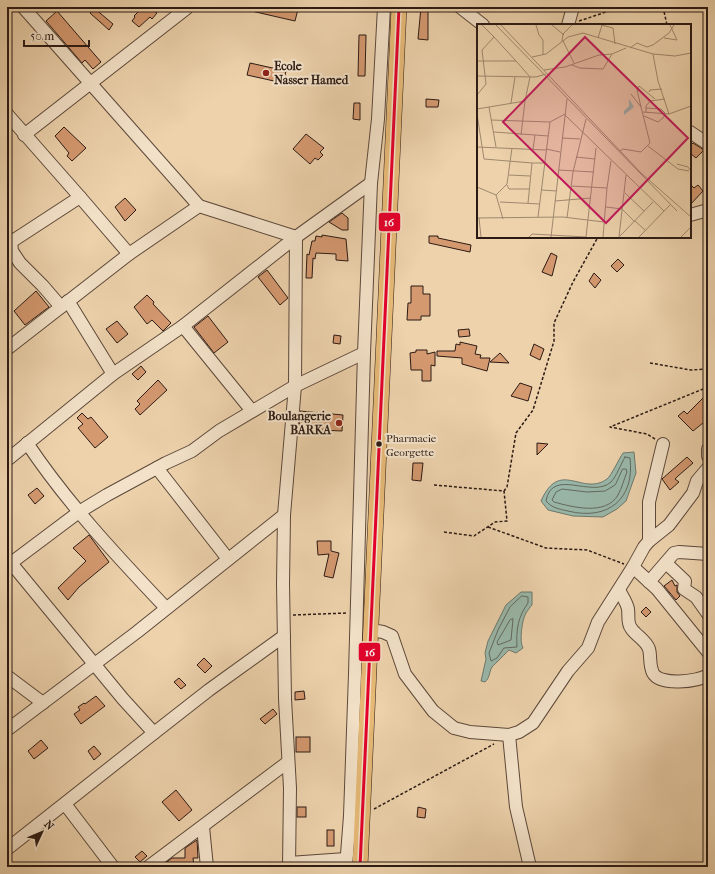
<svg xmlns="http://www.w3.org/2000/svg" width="715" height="874" font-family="'IM FELL French Canon',serif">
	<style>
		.water { fill: #99b8aa; stroke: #6d796e }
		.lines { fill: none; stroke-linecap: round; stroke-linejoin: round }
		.shore { stroke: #62695f; stroke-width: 1 }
		.building { fill: #d59970; stroke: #2b1a14 }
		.minor-casing { stroke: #5c483a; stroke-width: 14 }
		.major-casing { stroke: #2b1a14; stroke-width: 16 }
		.path { stroke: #2b1a14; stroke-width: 1.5; stroke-dasharray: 3 2; stroke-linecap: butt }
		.minor { stroke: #f3e2c9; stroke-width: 12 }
		.major { stroke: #e6b976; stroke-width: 15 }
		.bus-1-casing { stroke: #f3e2c9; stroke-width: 6 }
		.bus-1 { stroke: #e4002b; stroke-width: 3 }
		.poi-dot { fill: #8f2418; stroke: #f3e2c9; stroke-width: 1.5 }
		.bus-dot { fill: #2b1a14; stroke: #f3e2c9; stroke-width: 1.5 }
		.labels { text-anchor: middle; stroke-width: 4; stroke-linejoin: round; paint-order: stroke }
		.bus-label { font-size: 11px; fill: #2b1a14; stroke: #f3e2c9; text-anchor: start }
		.poi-label { font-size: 12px; font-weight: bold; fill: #2b1a14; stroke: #f3e2c9; text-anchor: start }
		.inset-road { fill: none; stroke: #9f886f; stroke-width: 1 }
		.view { fill: #c2185b; fill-opacity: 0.15; stroke: #c2185b; stroke-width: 2 }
		.inset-edge { fill: none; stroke: #2b1a14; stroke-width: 2 }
		.line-badge { stroke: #f3e2c9; stroke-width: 1.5 }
		.badge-label { font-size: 11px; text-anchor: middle; font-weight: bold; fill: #fff }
	</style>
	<rect width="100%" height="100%" fill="#edd2ac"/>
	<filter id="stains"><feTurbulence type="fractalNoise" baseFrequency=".005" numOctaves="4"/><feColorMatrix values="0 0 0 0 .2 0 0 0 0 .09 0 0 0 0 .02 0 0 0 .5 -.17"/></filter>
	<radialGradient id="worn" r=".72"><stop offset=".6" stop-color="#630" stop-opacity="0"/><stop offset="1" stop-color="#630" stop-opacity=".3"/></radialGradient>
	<g class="water">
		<path d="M634 452 636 473 626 501 617 509 603 517 573 516 548 510 541 501C560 458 582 497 607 479 611 476 619 459 623 453Z"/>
		<path d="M521 592H532V605C530 607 528 610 526 613 522 619 519 642 523 648L516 653 509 650C508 651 494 665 492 667 489 672 490 678 485 682L481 681 486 659 485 653 488 641 506 605Z"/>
	</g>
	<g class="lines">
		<g class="shore">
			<path d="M625 457 630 458C635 499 608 521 568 511 559 509 552 508 546 501 552 467 592 499 611 482 616 477 621 464 625 457Z"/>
			<path d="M623 469H626L627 472C624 479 622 488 618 495 606 516 572 507 554 502L552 500 556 492 562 489 587 492 605 491 615 485Z"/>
			<path d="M522 596 528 597V603C518 617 516 629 517 647L504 648 497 658 491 661 489 653 498 630 510 607Z"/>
			<polygon points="513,619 511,640 498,645 497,642 510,620"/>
		</g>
	</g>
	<g class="building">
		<polygon points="143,7 148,7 157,13 152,19 150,17 139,27 132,21 135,17 134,16"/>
		<polygon points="248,7 290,7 298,9 295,21 247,10"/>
		<polygon points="421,7 428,7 428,40 418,39"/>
		<polygon points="94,8 113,24 109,30 90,13"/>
		<polygon points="57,11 101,62 93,69 85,60 82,63 46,21"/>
		<polygon points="359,35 366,35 365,76 358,76"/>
		<polygon points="250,63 286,71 283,83 247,75"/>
		<polygon points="426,99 439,100 438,107 426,107"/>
		<polygon points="354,103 360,103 360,120 353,119"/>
		<polygon points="64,127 86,148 72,161 67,156 69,153 55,136"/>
		<polygon points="306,134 324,148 320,152 323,155 318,160 315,158 310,164 293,149"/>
		<polygon points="693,143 704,150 696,158 690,153 690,146"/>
		<polygon points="690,184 694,188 698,185 703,191 690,205"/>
		<polygon points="125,198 136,210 125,221 115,207"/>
		<polygon points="342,213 348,218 348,230 342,230 329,222"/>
		<polygon points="322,235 346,239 348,261 336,260 336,254 316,253 315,259 313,258 312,278 306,278 307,254 309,255 312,241 315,241 316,236 322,237"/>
		<polygon points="429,236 438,236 438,238 471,245 470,252 429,243"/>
		<polygon points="551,253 557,256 552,276 542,272"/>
		<polygon points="618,259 624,265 617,272 611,266"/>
		<polygon points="267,270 288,298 280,305 258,277"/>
		<polygon points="594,273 601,280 595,288 589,281"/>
		<polygon points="411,286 423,286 423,294 430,294 430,316 421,316 421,320 407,320 408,303 411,303"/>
		<polygon points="36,291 49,307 25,325 14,311"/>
		<polygon points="147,295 154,302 153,304 171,323 163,331 152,320 147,324 134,307"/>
		<polygon points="208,316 228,342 214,353 194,327"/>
		<polygon points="117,321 128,334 117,343 106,329"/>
		<polygon points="469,329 470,336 459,337 458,330"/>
		<polygon points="334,335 341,336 340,344 333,343"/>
		<polygon points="460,342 477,346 475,354 481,355 480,358 490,358 487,371 462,364 462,358 437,356 437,351 455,351 456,344 460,345"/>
		<polygon points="534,344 544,349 540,360 530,355"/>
		<polygon points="416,350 427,350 427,354 435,352 435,366 431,365 431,381 422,381 422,370 411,370 410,353 416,352"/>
		<polygon points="500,353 509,363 490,362"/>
		<polygon points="141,366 146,372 138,380 132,374"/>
		<polygon points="158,380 167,390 140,415 135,409 140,404 137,401"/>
		<polygon points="520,383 532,387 528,401 511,396"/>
		<polygon points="703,398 708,404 703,411 708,415 708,419 693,431 678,416 684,411 687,414"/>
		<polygon points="300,411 343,415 342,431 299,429"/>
		<polygon points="82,413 88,419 91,417 108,437 95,448 78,428 83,424 77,418"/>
		<polygon points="537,443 548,444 537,455"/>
		<polygon points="687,457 693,463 678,476 675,479 679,482 670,490 662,479"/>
		<polygon points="413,463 423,463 421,481 412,480"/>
		<polygon points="37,488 44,496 35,504 28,495"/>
		<polygon points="89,535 109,562 79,587 68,600 58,588 86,561 73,548"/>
		<polygon points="317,541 331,541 331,551 339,553 333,578 324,576 329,554 318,555"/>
		<polygon points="672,580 675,586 677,585 677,592 680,596 676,600 664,586"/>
		<polygon points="646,607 651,612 646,617 641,612"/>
		<polygon points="204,658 212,666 205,673 197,665"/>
		<polygon points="179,678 186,685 181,689 174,682"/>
		<polygon points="304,691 305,699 295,700 295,692"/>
		<polygon points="96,696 105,706 81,724 74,714 80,710 78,707 84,703 85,704"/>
		<polygon points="273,709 277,714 265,724 260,719"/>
		<rect x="296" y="737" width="14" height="15"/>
		<polygon points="41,740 48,748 34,759 28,751"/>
		<polygon points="94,746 101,754 94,760 88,751"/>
		<polygon points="176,790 192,810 179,821 162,802"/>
		<rect x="297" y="807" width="9" height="10"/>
		<polygon points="418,807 426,809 425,818 417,817"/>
		<rect x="327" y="830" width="7" height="16"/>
		<polygon points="197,840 198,858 193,858 194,867 160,867 172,858 185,858 185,848"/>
		<polygon points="142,851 147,856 140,862 135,857"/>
	</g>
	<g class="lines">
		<defs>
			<g id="minor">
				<polyline points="23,7 199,206"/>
				<polyline points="460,7 483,25"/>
				<polyline points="568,25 573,7"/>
				<polyline points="7,114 80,197 11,242"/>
				<polyline points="690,132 708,144"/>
				<polyline points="24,135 187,8 186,7"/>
				<polyline points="80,197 129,254"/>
				<polyline points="690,215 708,210"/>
				<polyline points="7,237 11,242 12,251 20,263 43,286 61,307"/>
				<polyline points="68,301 113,374"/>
				<polyline points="183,326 252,411"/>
				<polyline points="7,349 129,254 199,206 296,237"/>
				<path d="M27 443C67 503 117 556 166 608"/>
				<polyline points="708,449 708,456"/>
				<polyline points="7,460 113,374 183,326 296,237 371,183"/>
				<polyline points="157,468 228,559"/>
				<polyline points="649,541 669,525 693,493 697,481 708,468"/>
				<polyline points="666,563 685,581 684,589 696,597 708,614"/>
				<polyline points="7,566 79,512 107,495 166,463 192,451 219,431 295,386 364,353"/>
				<polyline points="633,567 657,589 708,652"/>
				<polyline points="649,582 674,553 679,552 708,554"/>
				<path d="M619 590C622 596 627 603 628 609 629 615 627 623 631 628 635 635 646 640 649 649 651 656 649 665 653 673 660 686 697 682 708 675"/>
				<polyline points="371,630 383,632 392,636 405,674 433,711 454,728 470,732 509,735 519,732 533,723 568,671 588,648 598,622 633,567 644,547 649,541 649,502 663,444"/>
				<polyline points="7,676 43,703"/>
				<polyline points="7,730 137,632 284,515"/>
				<polyline points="154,733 209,690 284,636"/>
				<polyline points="509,735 516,807 530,867"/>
				<polyline points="65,804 113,867"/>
				<polyline points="203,827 207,867"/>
				<polyline points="7,849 154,733 123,699 11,563"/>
				<polyline points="289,863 346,859"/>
				<polyline points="148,867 288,762"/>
				<polyline points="289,867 290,788 285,699 283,584 284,515 295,386 296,237"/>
				<polyline points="346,867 350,816 355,674 364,353 371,183 378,119 384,7"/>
			</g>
			<polyline id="major" points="360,867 399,7"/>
		</defs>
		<use href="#minor" class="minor-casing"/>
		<use href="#major" class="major-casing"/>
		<g class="path">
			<polyline points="663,7 667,25"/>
			<polyline points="579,21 621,7"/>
			<polyline points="650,363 691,370 708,369"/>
			<polyline points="655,439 647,434 610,427 708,387"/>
			<polyline points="434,485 504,491 507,487 516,433 533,410 554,341 554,323 573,282 598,237"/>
			<polyline points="488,527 546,548 587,550 624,564"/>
			<polyline points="444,532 474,536 495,522 507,521 504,491"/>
			<polyline points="293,615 347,613"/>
			<polyline points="374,809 494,744"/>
		</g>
		<use href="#minor" class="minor"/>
		<use href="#major" class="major"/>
		<defs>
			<polyline id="bus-1" points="360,867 399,7"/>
		</defs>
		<use href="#bus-1" class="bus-1-casing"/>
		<use href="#bus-1" class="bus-1"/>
	</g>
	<g class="poi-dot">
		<circle cx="266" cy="73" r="4"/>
		<circle cx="339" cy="423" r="4"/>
	</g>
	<circle class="bus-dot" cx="379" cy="444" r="3.5"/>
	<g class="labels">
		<g class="bus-label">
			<text x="386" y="442">Pharmacie<tspan x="386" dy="14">Georgette</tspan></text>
		</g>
		<g class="poi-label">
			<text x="274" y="70">Ecole<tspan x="274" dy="14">Nasser Hamed</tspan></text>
			<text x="331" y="420" text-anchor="end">Boulangerie<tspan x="331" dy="14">BARKA</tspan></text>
		</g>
	</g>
	<g transform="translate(477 24)">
		<rect width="214" height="214" fill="#edd2ac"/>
		<path d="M152 75 157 83 147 91V87L152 82Z" fill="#99b8aa"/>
		<path class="inset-road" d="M19 1 200 187M24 1 164 149 214 193M59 1 62 11 66 16V31M75 1 87 11M124 1 136 4 138 20M17 13 39 37M121 14 125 1M187 14 200 16 193 1M85 17 86 10 95 1M86 17 97 39M153 24 160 19 170 23 176 21 192 9 197 1M176 30 181 57 192 90M55 33 69 30 91 13 106 9 176 30 198 32 214 29M0 37H39L53 53 48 77M95 41 103 44 126 45 135 30 149 24M67 46 88 43 122 31 135 30M0 52 59 53 69 50M162 62 160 66 164 83M162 62 178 75M172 68 173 66 185 65M0 71 9 60 5 26 17 13 5 1M34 79 38 53M12 83 48 77 44 111M0 85 12 83 19 123M166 88 192 90 214 82M169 88V82L173 77 188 75M0 90 7 135 55 139 51 179M88 91 187 187M167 92 181 98 187 93 188 89 184 85 169 84M14 96 73 98M17 108 58 111 56 125M58 111 71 112M85 114 103 115M171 122 201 145 212 147M0 123 69 126M69 125 83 128M143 127 146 125 164 128 173 119 164 83 154 70M99 133 118 135M55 139H68M200 140 211 143 214 147M81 146 117 148M32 151 53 152M30 161 32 165H52M94 162 130 164 126 213M0 163 19 171 26 195M130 164 134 137M65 166 79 167M148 169 167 187M19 171 30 160 35 124M78 177 114 174M23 178 63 180M129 183 145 185 158 198M61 193 73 98 88 90M0 194 86 193 127 198M2 194 4 213M90 194 96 148 109 95M158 197 168 206M143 212 176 178M52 213 55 210 109 213M74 213 90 75M109 213 119 124M142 213 149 151M162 213 193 181M204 213 214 203"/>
		<path class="view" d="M108 13 211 114 129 199 26 98Z"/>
		<rect width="214" height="214" class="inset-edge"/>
	</g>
	<g class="line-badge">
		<rect x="378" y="212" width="23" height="20" rx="4" fill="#e4002b"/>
		<rect x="358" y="642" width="23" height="20" rx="4" fill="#e4002b"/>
	</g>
	<g class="badge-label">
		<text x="389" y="226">16</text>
		<text x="370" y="656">16</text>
	</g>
	<rect width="715" height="874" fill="none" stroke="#edd2ac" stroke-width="24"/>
	<rect x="8" y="8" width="699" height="858" fill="none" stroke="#2b1a14" stroke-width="2"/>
	<rect x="12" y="12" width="691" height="850" fill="none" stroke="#2b1a14"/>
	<g transform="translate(42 832) rotate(46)" stroke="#f3e2c9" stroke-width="3" paint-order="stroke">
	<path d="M0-3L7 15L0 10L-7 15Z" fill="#2b1a14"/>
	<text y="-6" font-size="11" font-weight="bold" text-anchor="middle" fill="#2b1a14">N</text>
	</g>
	<path d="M24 40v6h65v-6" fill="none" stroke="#2b1a14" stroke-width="2"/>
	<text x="30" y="40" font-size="12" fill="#2b1a14" stroke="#f3e2c9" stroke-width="3" paint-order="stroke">50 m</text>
	<rect width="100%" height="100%" filter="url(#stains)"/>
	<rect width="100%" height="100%" fill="url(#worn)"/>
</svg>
